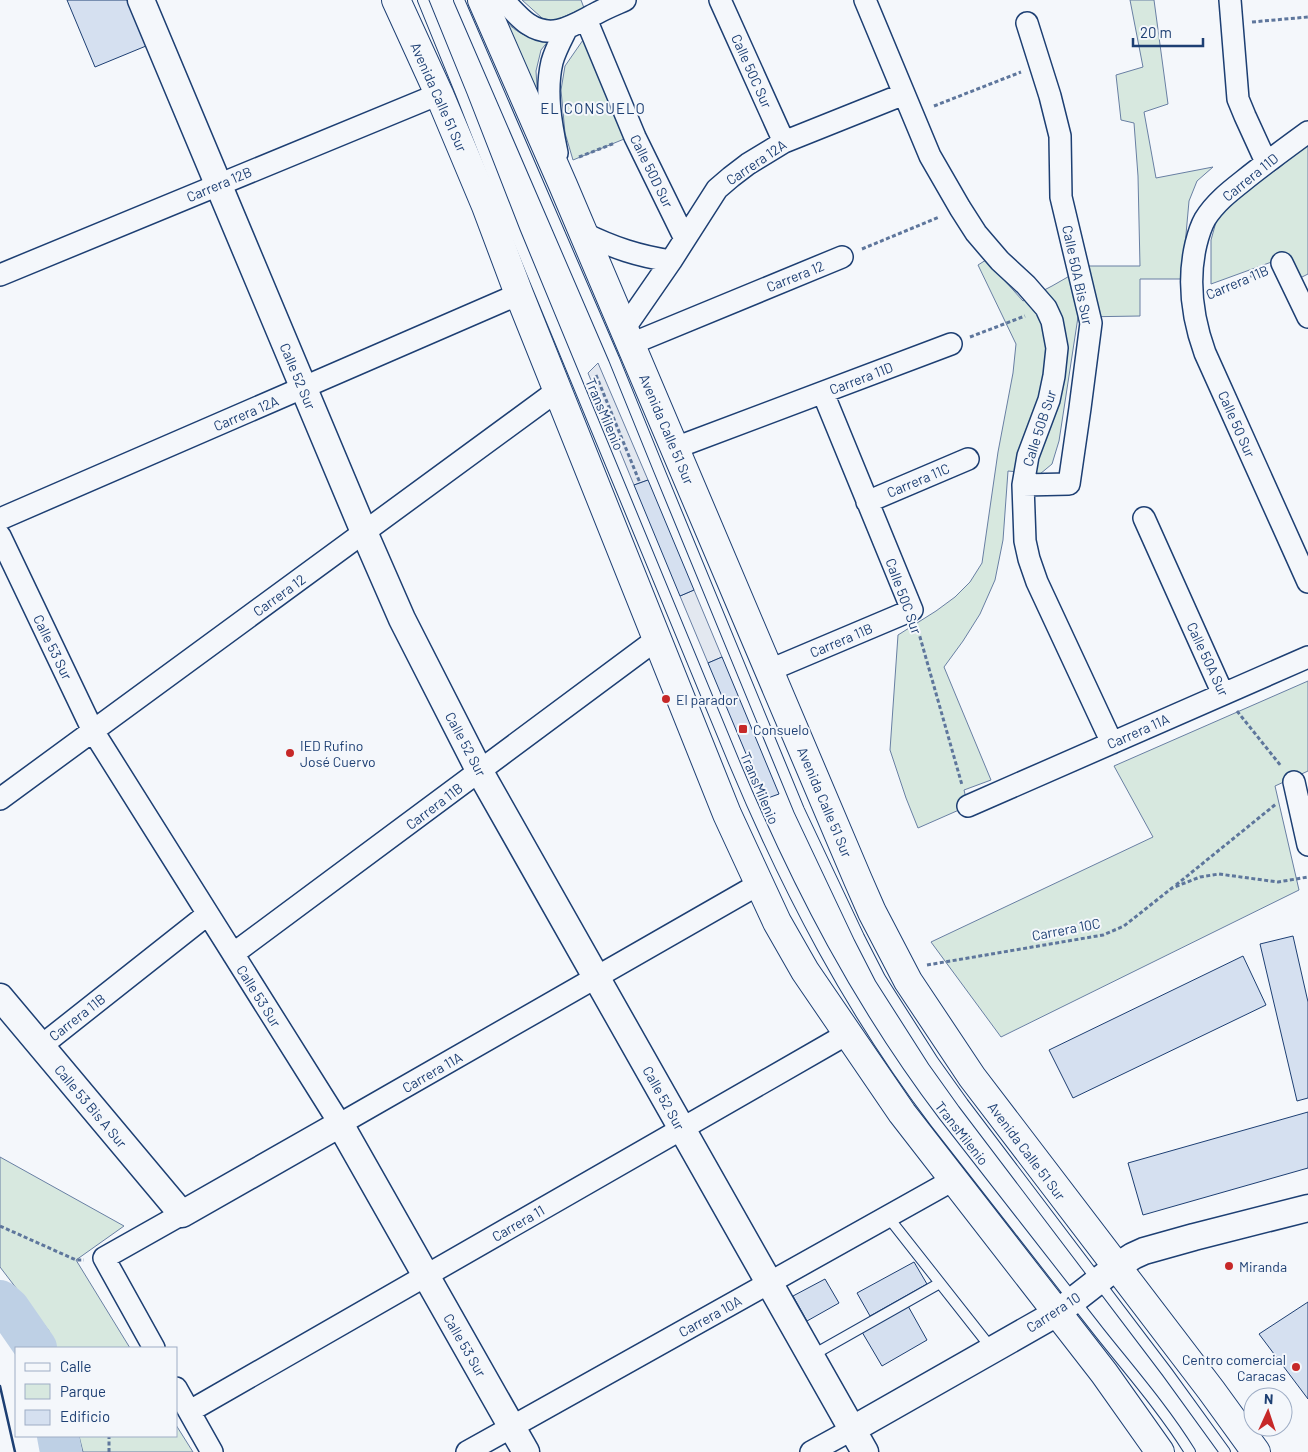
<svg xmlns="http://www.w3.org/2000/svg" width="1308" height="1452" viewBox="0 0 1308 1452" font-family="Barlow,sans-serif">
<rect width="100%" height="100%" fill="#f4f7fb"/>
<!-- green -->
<path fill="#d7e8df" stroke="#687fa3" d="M522,0H581L584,8L554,21L542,18Z
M1130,0H1154L1168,104L1144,112L1156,178L1213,167L1197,181L1189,201L1182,279H1140V316L1078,317L1059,441L1052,464L1040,474L1008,471L1003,540L995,580L980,614L963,641L944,667L991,780L964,790L968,806L918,828L906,798L890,750L898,635L936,611L955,597L970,582L982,563L998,452L1013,373L1016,344L978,265L986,260L1023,301L1052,286L1087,266H1140L1138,176L1134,123L1121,120L1116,75L1143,67Z
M497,11C512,30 524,39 549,40L541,50L536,71L538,102Z
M583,40L629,137L573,160L565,133L561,90L565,66Z
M1308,143V274L1300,278L1288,256L1211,284V240L1216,222L1222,210L1260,180L1279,168Z
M1308,681V771L1275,786L1299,890L1001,1037L931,942L1153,837L1114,766Z
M0,1157L124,1226L76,1260L130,1348H54L49,1331L0,1267Z
M176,1425L193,1452H83L79,1436H176Z"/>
<!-- parking -->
<path fill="#e3e8f0" stroke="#687fa3" d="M598,363L648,480L634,485L588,373Z
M694,590L722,657L708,663L680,596Z"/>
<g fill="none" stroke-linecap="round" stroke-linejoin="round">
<!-- river -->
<path stroke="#bed0e5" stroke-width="42" d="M0,1301L9,1309L36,1348
M58,1436L61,1452"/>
</g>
<!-- building -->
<path fill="#d5e0f0" stroke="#1d3f73" d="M67,0H127L146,46L95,67Z
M648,480L694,590L680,596L634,485Z
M722,657L779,794L765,799L708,663Z
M1293,936L1308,1002V1098L1297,1101L1260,944Z
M1243,956L1266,1005L1073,1098L1049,1050Z
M1308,1112V1168L1143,1215L1128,1163Z
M914,1262L927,1284L870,1316L857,1293Z
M825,1279L839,1303L807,1321L793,1296Z
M1308,1302V1399L1259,1334Z
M908,1306L927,1340L882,1366L862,1332Z"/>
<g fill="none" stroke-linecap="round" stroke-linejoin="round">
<defs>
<path id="service" d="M423,0L462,96L515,232L734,762C788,891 850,1010 935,1122C989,1192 1045,1262 1099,1332C1130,1371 1164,1410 1190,1452
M459,0L614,359L659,470L799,810L859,937L880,978L933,1061L963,1103L1167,1372L1225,1452
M888,1217L992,1349
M811,1356L940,1283"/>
<path id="minor" d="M503,0C511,8 519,18 528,24C553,41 575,24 597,13C606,8 616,4 625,0
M720,0L784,142
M865,0L930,156L960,208L976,233L1000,261L1026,285L1046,308L1052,321L1057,348L1054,376L1049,400L1028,456L1023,485L1025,541L1029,559L1037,582L1112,743
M1230,0L1238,99L1245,116L1266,162
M586,19L635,137L685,239
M1308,132C1286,148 1264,164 1243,181C1229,192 1215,203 1205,219C1201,226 1198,236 1196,244C1187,282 1192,317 1205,353L1308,582
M557,153C551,124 545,92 552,62C555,51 561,40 566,30
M583,233C614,248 638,256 671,261
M1282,263L1308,317
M0,275L439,94
M624,329L671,261L717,189L731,177L748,164L784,142L904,94
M631,344L842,257
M675,448L951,344
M1023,485L1069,484L1080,408L1091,323L1061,197L1060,136L1050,96L1027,23
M867,502L968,459
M1144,518L1223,694
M0,519L519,294
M0,536L93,731L340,1124L759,884
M770,670L912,610L823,393
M1294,782L1308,845
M0,799L558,390
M968,806L1308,657
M233,954L657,639
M41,1046L208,914
M154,1348L104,1258L182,1214
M176,1388L212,1452
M190,1411L847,1034
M467,1452L953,1180
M811,1452L853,1429"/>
<path id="tertiary" d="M141,0L364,532L402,619L480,772L865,1452
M0,997L182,1214L340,1124L526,1452
M853,1429L1057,1313L1116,1267L1133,1256L1144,1251L1194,1237L1308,1208"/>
<path id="primary" d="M396,0L439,94L486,206L519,294L727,814L777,922L805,971L902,1113L1104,1373L1160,1452
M482,0L563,185L858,880L872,912L908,981L972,1077L1211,1390L1256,1452"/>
</defs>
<!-- service casing -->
<use href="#service" stroke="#1d3f73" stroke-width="12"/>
<!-- minor casing -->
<use href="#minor" stroke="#1d3f73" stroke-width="24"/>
<!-- tertiary casing -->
<use href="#tertiary" stroke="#1d3f73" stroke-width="29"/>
<!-- primary casing -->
<use href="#primary" stroke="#1d3f73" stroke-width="30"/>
<!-- path -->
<path stroke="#5e769c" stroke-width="3" stroke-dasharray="4 2.5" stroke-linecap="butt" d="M1252,22L1308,17
M934,106L1021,72
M579,157L615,143
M862,249L939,217
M1214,291L1263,271
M970,337L1025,316
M596,375L640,483
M918,630L962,785
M1237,711L1281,766
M1176,885L1276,804
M927,965L1103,935L1124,926L1172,888L1200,877L1219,874L1278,882L1308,877
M0,1226L76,1260H84
M109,1452V1436"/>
<!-- service -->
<use href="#service" stroke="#f4f7fb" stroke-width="10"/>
<!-- minor -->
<use href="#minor" stroke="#f4f7fb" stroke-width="21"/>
<!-- tertiary -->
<use href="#tertiary" stroke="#f4f7fb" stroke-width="26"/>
<!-- primary -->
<use href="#primary" stroke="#f4f7fb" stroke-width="28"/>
<!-- wall -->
<path stroke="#1d3f73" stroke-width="2.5" d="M0,1386L15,1452"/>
</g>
<!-- markers -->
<g fill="#c62828" stroke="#f4f7fb" stroke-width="2">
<circle cx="666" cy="699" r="5"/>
<rect x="738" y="724" width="10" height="10" rx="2.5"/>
<circle cx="290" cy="753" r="5"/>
<circle cx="1229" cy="1266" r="5"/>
<circle cx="1296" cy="1367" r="5"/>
</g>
<g text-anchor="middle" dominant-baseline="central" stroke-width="4" stroke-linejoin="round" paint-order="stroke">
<!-- street labels -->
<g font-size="14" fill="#1d3f73" stroke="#f4f7fb">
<text transform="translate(752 71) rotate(66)">Calle 50C Sur</text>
<text transform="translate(439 97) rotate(66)">Avenida Calle 51 Sur</text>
<text transform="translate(756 162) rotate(-34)">Carrera 12A</text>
<text transform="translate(652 171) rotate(64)">Calle 50D Sur</text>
<text transform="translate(1250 177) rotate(-39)">Carrera 11D</text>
<text transform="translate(219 184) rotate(-23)">Carrera 12B</text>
<text transform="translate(1078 275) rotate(78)">Calle 50A Bis Sur</text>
<text transform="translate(795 276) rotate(-22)">Carrera 12</text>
<text transform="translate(1237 282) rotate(-23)">Carrera 11B</text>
<text transform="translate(298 376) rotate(67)">Calle 52 Sur</text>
<text transform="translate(861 378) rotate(-21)">Carrera 11D</text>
<text transform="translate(246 413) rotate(-23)">Carrera 12A</text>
<text transform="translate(605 414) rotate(67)">TransMilenio</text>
<text transform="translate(1237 424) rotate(66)">Calle 50 Sur</text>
<text transform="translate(1039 428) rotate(-72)">Calle 50B Sur</text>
<text transform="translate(667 429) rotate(67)">Avenida Calle 51 Sur</text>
<text transform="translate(918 480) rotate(-23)">Carrera 11C</text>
<text transform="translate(279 595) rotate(-36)">Carrera 12</text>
<text transform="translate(904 596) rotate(70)">Calle 50C Sur</text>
<text transform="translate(841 640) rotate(-23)">Carrera 11B</text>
<text transform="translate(53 647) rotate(64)">Calle 53 Sur</text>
<text transform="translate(1208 659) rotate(65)">Calle 50A Sur</text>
<text transform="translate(1138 731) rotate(-24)">Carrera 11A</text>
<text transform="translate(466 744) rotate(62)">Calle 52 Sur</text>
<text transform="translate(760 788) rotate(67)">TransMilenio</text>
<text transform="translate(825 802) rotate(67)">Avenida Calle 51 Sur</text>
<text transform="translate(434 806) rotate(-37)">Carrera 11B</text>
<text transform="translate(1066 929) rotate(-11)">Carrera 10C</text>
<text transform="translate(259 996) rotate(58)">Calle 53 Sur</text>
<text transform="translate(77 1017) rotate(-38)">Carrera 11B</text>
<text transform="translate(432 1072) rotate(-30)">Carrera 11A</text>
<text transform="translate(664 1098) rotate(61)">Calle 52 Sur</text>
<text transform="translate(91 1106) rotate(50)">Calle 53 Bis A Sur</text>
<text transform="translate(962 1133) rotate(52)">TransMilenio</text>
<text transform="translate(1027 1151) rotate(53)">Avenida Calle 51 Sur</text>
<text transform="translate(518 1223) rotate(-30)">Carrera 11</text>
<text transform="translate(1053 1312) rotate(-33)">Carrera 10</text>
<text transform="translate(710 1316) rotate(-29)">Carrera 10A</text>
<text transform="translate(465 1345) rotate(60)">Calle 53 Sur</text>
</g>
<!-- poi labels -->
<g font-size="14" fill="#1d3f73" stroke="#f4f7fb" text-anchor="start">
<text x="676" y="699">El parador</text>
<text x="753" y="729">Consuelo</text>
<text x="300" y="745">IED Rufino<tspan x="300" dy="16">José Cuervo</tspan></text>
<text x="1239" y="1266">Miranda</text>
<text x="1286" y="1359" text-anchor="end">Centro comercial<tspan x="1286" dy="16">Caracas</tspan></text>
</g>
<!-- neighbourhood labels -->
<g font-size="15" letter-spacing="1" fill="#1d3f73" stroke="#f4f7fb">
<text x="593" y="108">EL CONSUELO</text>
</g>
</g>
<!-- legend -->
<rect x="15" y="1347" width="162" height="90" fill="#f4f7fb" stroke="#9eadc5"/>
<rect x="25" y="1363" width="25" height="8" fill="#f4f7fb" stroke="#9eadc5"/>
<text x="60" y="1372" font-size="15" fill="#1d3f73">Calle</text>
<rect x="25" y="1384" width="25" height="15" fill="#d7e8df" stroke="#9eadc5"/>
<text x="60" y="1397" font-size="15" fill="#1d3f73">Parque</text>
<rect x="25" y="1410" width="25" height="15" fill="#d5e0f0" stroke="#9eadc5"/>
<text x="60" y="1422" font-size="15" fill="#1d3f73">Edificio</text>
<!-- north arrow -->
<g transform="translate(1268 1412) rotate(3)"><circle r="24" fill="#f4f7fb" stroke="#9eadc5"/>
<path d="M0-4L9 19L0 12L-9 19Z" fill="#c62828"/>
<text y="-8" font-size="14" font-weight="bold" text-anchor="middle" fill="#1d3f73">N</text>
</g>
<!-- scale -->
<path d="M1133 38v8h70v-8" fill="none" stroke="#1d3f73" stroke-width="2.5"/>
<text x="1140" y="38" font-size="15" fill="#1d3f73" stroke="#f4f7fb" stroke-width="4" paint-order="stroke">20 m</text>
</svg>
